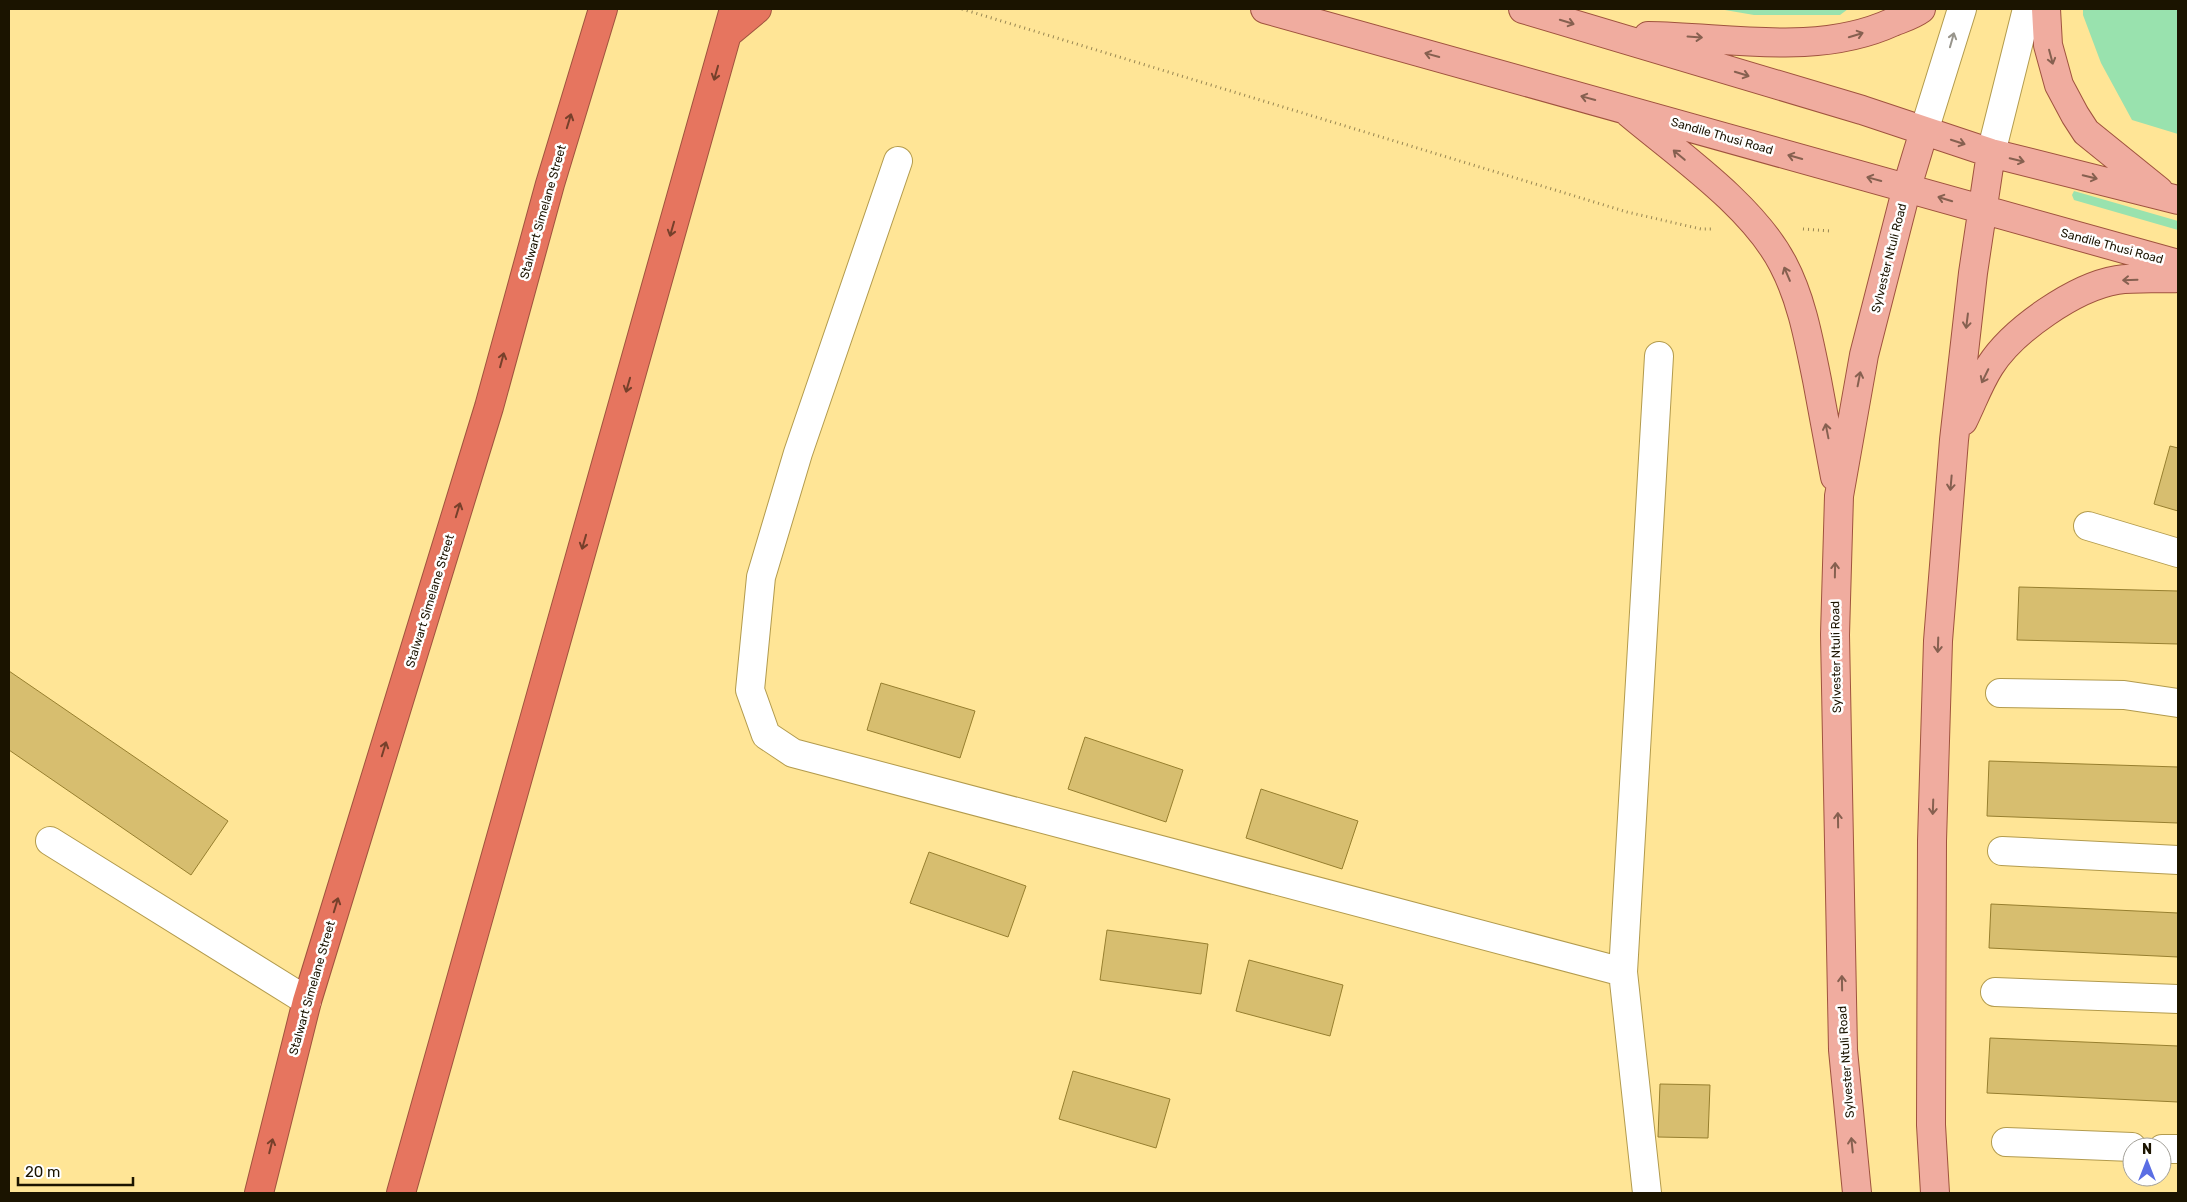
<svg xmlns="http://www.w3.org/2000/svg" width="2187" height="1202" viewBox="0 0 2187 1202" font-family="Rubik,sans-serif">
<rect width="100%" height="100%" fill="#ffe596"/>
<!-- green -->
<path fill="#99e2ae" d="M1719,9H1848L1840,15H1754Z
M2083,9H2178V134L2132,120L2101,63L2083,15Z
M2074,191L2178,221V230L2074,200L2072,195Z"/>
<!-- building -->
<path fill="#d7be6f" stroke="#977f2f" d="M2170,446L2178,448V511L2154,504Z
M2019,587L2178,591V644L2017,640Z
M9,671L228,821L191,875L9,750Z
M881,683L975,711L960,758L867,730Z
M1085,737L1183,770L1166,822L1068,789Z
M1989,761L2178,767V823L1987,816Z
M1261,789L1358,821L1342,869L1246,838Z
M929,852L1026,886L1008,937L910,903Z
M1991,904L2178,913V957L1989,948Z
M1107,930L1208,944L1201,994L1100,980Z
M1249,960L1343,985L1330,1036L1236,1011Z
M1990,1038L2178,1046V1102L1987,1093Z
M1073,1071L1170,1099L1156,1148L1059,1119Z
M1660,1084L1710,1085L1708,1138L1658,1137Z"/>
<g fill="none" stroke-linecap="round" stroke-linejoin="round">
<defs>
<path id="minor" d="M1924,131L1962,9
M1991,153L2027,9
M898,161L798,453L761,577L750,690L766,735L793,753L1623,972
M2088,526L2178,553
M2000,693L2124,695L2178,703
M50,841L307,1001
M2002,851L2178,860
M1995,992L2178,999
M2006,1142L2132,1147
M2162,1149H2178
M1647,1193L1623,972L1659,356"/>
<path id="major" d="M1265,9C1570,93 1874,180 2178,264
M1523,9L1862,110L1991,153L2178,200
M2046,9L2048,45L2059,85L2075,115L2086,132L2159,191
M1648,36C1729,37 1817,57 1893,22C1903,18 1913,15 1921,9
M1629,113C1679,155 1753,206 1783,264C1802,300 1809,341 1817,380C1823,413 1829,445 1835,477
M1963,421C1972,403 1979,383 1990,366C2013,330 2075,287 2117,280C2137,277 2158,279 2178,278
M1857,1193L1843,1050L1835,635L1839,496L1864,355L1907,187L1924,131
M1935,1193L1931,1125L1932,841L1938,641L1954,440L1973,273L1991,153"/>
<path id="highway" d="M727,34L757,9
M259,1193L307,1001L489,407L550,184L603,9
M401,1193L734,9"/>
</defs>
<!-- minor casing -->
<use href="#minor" stroke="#b39b4d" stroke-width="30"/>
<!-- major casing -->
<use href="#major" stroke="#9f533e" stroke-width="30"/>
<!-- highway casing -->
<use href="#highway" stroke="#9f533e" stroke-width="30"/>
<!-- path -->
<path stroke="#988652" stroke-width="3" stroke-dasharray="1 4" stroke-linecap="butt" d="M962,9L1627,212L1701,229H1712
M1803,229L1830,231"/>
<!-- minor -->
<use href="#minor" stroke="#fff" stroke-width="28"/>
<!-- major -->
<use href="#major" stroke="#f0ac9f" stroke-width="28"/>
<!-- highway -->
<use href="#highway" stroke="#e6755f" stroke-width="28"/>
</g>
<!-- one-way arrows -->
<defs><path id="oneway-shaft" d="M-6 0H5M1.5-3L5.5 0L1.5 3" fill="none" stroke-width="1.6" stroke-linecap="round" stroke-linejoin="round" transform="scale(1.25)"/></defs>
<g stroke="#866050">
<use href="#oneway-shaft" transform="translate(1567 22) rotate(17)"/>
<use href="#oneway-shaft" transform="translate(1856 35) rotate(-17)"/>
<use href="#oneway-shaft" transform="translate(1695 37) rotate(4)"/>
<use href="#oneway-shaft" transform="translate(1432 55) rotate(-165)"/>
<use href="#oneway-shaft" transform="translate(2051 57) rotate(75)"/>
<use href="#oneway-shaft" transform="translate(1742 74) rotate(17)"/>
<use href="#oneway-shaft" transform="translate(1588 98) rotate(-165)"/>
<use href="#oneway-shaft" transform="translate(1958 142) rotate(18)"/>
<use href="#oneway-shaft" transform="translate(1679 155) rotate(-140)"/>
<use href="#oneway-shaft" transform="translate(1795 157) rotate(-164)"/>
<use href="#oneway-shaft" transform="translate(2017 160) rotate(13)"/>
<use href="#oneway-shaft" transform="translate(2090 177) rotate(14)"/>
<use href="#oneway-shaft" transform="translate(1874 179) rotate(-165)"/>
<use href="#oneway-shaft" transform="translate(1945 199) rotate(-163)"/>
<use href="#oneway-shaft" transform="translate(1787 274) rotate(-113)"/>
<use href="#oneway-shaft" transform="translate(2130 280) rotate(178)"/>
<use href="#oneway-shaft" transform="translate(1967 321) rotate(97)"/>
<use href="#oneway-shaft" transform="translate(1985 376) rotate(116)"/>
<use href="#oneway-shaft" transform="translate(1859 379) rotate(-79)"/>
<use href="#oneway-shaft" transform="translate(1827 431) rotate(-101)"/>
<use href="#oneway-shaft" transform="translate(1951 483) rotate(95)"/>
<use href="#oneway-shaft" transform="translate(1835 570) rotate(-89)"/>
<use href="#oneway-shaft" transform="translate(1938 645) rotate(92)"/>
<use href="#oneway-shaft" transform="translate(1933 807) rotate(92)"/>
<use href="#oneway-shaft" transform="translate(1838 820) rotate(-91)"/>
<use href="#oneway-shaft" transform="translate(1842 983) rotate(-91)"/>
<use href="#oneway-shaft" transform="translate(1852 1145) rotate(-96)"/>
</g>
<use stroke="#98958c" href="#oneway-shaft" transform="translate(1952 40) rotate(-74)"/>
<g stroke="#76402b">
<use href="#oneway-shaft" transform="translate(716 73) rotate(106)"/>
<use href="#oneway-shaft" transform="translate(569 121) rotate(-73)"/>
<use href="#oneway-shaft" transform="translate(672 229) rotate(106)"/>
<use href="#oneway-shaft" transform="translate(502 360) rotate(-75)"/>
<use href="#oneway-shaft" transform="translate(628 385) rotate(106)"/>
<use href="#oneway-shaft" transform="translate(458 510) rotate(-73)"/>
<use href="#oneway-shaft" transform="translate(584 542) rotate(106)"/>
<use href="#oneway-shaft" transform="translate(384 749) rotate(-73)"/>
<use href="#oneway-shaft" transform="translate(336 905) rotate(-73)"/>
<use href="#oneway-shaft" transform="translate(271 1146) rotate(-76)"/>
</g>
<g text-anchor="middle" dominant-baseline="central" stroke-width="5" stroke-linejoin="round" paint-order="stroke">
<!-- street labels -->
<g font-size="12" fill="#1b1400" stroke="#fff">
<text transform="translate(1722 136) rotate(16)">Sandile Thusi Road</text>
<text transform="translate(543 212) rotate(-74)">Stalwart Simelane Street</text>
<text transform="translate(2112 246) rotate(15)">Sandile Thusi Road</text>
<text transform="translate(1889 258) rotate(-76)">Sylvester Ntuli Road</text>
<text transform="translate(430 601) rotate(-73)">Stalwart Simelane Street</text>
<text transform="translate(1836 657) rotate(-91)">Sylvester Ntuli Road</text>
<text transform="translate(312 988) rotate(-74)">Stalwart Simelane Street</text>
<text transform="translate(1846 1062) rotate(-94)">Sylvester Ntuli Road</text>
</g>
</g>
<!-- border -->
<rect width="2187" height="1202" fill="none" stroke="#1b1400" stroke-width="20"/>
<!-- north arrow -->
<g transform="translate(2147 1162)"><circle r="24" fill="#ffffff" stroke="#a4a199"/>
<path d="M0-4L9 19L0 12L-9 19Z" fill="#5a6ee4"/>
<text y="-8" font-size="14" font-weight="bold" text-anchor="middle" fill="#1b1400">N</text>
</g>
<!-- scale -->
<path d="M18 1177v8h115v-8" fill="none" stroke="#1b1400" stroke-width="2.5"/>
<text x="25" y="1177" font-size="15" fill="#1b1400" stroke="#ffffff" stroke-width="4" paint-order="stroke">20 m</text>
</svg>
